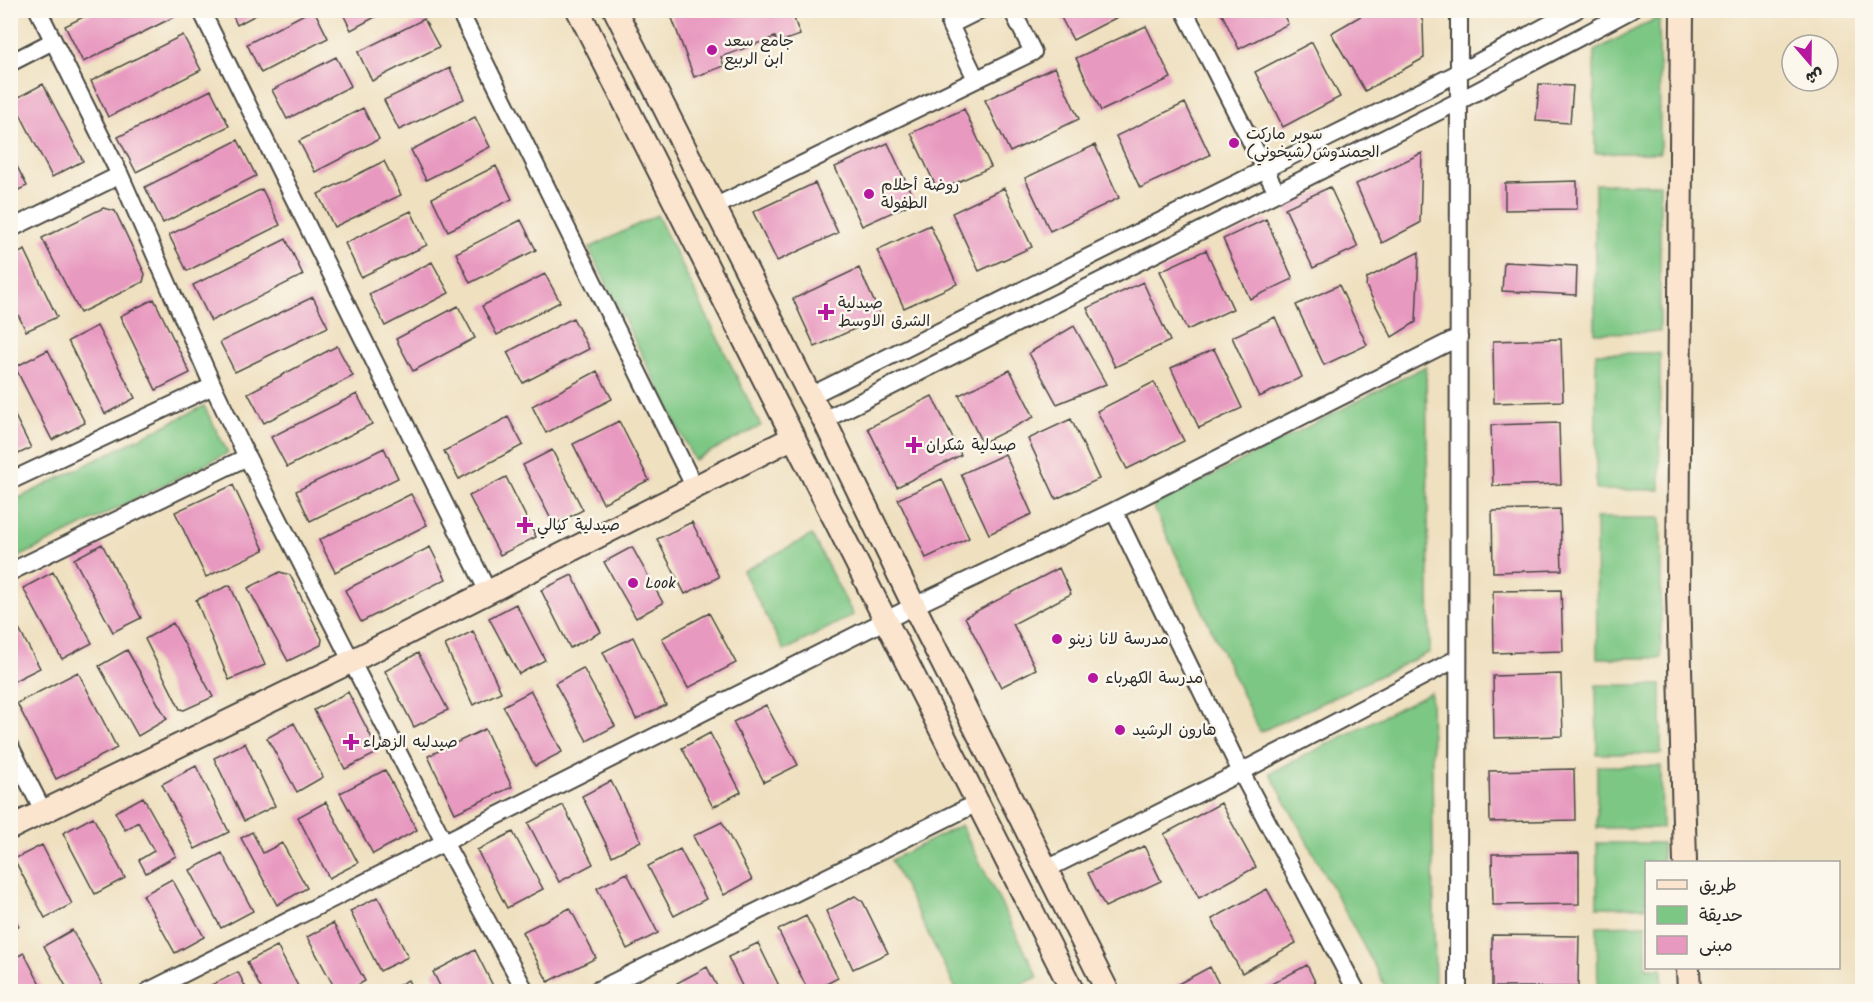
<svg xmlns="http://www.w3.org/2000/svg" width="1873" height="1002" viewBox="0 0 1873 1002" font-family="Kalam,'Playpen Sans Arabic',sans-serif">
<rect width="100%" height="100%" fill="#fbf7ec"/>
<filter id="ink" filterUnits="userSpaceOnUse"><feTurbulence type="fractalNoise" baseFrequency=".0167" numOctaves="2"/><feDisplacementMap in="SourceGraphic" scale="12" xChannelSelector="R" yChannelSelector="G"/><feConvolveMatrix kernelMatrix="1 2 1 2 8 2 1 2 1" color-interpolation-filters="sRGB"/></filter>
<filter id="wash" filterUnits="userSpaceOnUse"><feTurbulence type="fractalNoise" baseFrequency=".008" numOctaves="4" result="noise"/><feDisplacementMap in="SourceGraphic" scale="24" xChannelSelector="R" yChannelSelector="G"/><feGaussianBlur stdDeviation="1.35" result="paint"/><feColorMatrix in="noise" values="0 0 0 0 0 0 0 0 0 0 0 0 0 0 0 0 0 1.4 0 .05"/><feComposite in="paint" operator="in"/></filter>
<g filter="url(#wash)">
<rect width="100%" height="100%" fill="#efe0c0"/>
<!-- green -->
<path fill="#7dc784" stroke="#547958" stroke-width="1.5" d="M1659,17L1660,153H1595L1594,51Z
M1595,184H1660V332L1595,333Z
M657,215L761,426L694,460L589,248Z
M1596,353H1660V490H1596Z
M1426,366L1430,652L1260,732L1153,506Z
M204,406L228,453L11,561V502Z
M1596,518H1661V658H1597Z
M812,535L853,615L784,651L743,571Z
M1596,685H1661V754H1597Z
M1431,692L1435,991H1388L1270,773Z
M1597,766H1661L1662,828H1597Z
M961,825L1038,977L1008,991H957L891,860Z
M1597,843H1662V862H1646V907H1597Z
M1646,925V968H1662V990H1598L1597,926Z"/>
<g id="blocks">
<!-- building -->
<path fill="#e899c0" d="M97,10H174L176,16L83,62L65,26Z
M230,10H265L237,25Z
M312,10H314L328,38L261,73L247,44Z
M341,10H388L351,30Z
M669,10H791L800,35L777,43L775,37L721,57L724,66L694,77Z
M1057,10H1131L1073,40Z
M1220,10H1281L1288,24L1239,49Z
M1371,10H1417L1423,22L1424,58L1365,91L1331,33Z
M424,19L439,47L372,81L358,52Z
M1146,26L1171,78L1101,111L1076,58Z
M183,35L201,70L108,117L91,81Z
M1312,42L1340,97L1283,127L1255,72Z
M336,57L351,86L287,119L272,90Z
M1055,67L1079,119L1010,152L985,100Z
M450,68L464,99L399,130L384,100Z
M43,84L83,161L52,177L13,100Z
M1539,84L1573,86L1570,123L1536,121Z
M211,90L229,126L136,172L118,137Z
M1185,103L1210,155L1140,188L1116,136Z
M363,108L379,139L315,172L299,141Z
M964,109L991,167L938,191L911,133Z
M475,117L490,147L426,180L411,150Z
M238,140L256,176L163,223L145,187Z
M888,143L915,202L862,226L835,167Z
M1095,145L1119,198L1050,231L1025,178Z
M10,153L27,186L10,194Z
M1422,153L1420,223L1382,243L1356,184Z
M384,161L401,195L334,227L318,194Z
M496,166L512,199L448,231L432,198Z
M1577,181V209L1505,210V183Z
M815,183L838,233L777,261L753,212Z
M1330,187L1358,247L1313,268L1285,208Z
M1004,188L1032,247L979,271L952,213Z
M262,189L280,225L187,271L169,235Z
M103,208L115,211L145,274L143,282L80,313L42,238Z
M411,211L427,245L361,277L345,243Z
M1266,219L1293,279L1250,299L1223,239Z
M521,220L536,250L470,283L456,253Z
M930,225L957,284L904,308L877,250Z
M286,239L303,275L211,321L193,285Z
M25,250L57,317L26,331L10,298V257Z
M1206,250L1233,309L1187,330L1160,271Z
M1419,252L1416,322L1392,337L1366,286L1367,278Z
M432,262L449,293L385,326L369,294Z
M1504,262L1577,266L1576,295L1502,291Z
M859,268L881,317L815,347L793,299Z
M545,274L560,302L497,335L482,306Z
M1143,282L1170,341L1115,367L1087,308Z
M1339,285L1367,345L1324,365L1296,305Z
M313,297L328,327L235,372L220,342Z
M154,299L190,373L156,390L120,316Z
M458,306L475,338L413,371L396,339Z
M1275,317L1302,377L1259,397L1232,337Z
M573,318L589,349L523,383L507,352Z
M97,326L135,398L105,414L68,341Z
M1074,326L1106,384L1057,404L1029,353Z
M1561,339L1563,401L1494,403L1493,341Z
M337,346L353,376L264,423L248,393Z
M1214,349L1242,408L1199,428L1171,368Z
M48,350L85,423L52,440L15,367Z
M1010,370L1034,417L982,443L959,395Z
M597,371L612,399L546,433L532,406Z
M1154,382L1184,441L1127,469L1097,411Z
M357,394L372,424L287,467L271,437Z
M932,396L961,455L897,487L868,428Z
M10,406L31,448L10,458Z
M508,417L523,445L459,479L444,451Z
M1071,419L1099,479L1056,499L1028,439Z
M619,421L649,480L603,503L573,444Z
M1559,423L1561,484L1493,486L1491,425Z
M384,448L398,478L310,521L296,491Z
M552,450L583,510L554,525L523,465Z
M1005,454L1032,514L989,534L961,474Z
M506,477L536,537L500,555L469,496Z
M942,479L969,538L926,558L898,499Z
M233,485L264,550L206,577L175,512Z
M411,494L427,525L335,572L319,540Z
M1560,509L1562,570L1493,572L1492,511Z
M692,522L719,577L685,594L657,539Z
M102,544L141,618L113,632L74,559Z
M430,547L446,579L361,622L345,590Z
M632,547L663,603L636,618L604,562Z
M1059,568L1071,594L1013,624L1036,669L1001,687L965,617Z
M53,572L92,643L62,659L23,588Z
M280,572L290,575L322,639L321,645L288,661L248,588Z
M572,575L601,632L570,648L541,590Z
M230,585L265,665L229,680L196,600Z
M1561,590L1563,651L1494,653L1493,591Z
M516,604L545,660L519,674L489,618Z
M10,613L40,668L10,683Z
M709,613L736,663L688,688L662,638Z
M173,623L213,697L184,710L180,709L145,639Z
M473,631L501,692L473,705L445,645Z
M633,637L666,705L636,719L603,652Z
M127,650L167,719L138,736L99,666Z
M418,653L448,710L414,727L385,671Z
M583,668L615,726L587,741L555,683Z
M78,672L117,748L56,779L17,703Z
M1561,674L1563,736L1494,738L1493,676Z
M531,691L562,752L535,766L503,706Z
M348,692L379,752L345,769L314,710Z
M766,705L798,765L764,782L733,722Z
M294,723L323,777L297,792L267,738Z
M485,729L512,787L455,813L428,756Z
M710,733L741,792L713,807L682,748Z
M245,743L275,806L244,821L214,758Z
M196,766L229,832L195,849L162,784Z
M1574,769L1575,820L1490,822L1489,771Z
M385,770L417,830L373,854L340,793Z
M611,781L641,841L612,856L582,796Z
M143,797L176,856L146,873L139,860L154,851L138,822L125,830L115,812Z
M326,802L358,863L329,878L298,817Z
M1221,803L1256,867L1199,898L1164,834Z
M563,805L593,864L559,882L528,823Z
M93,817L125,878L95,894L63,833Z
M722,822L752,880L724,895L693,836Z
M252,832L263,853L282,843L307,888L277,905L241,838Z
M513,832L543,889L507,908L477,850Z
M42,845L72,904L45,918L14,859Z
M1144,846L1161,881L1105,907L1088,873Z
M680,849L706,899L674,916L648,866Z
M222,853L253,911L221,928L190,870Z
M1579,853V904L1493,905L1492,854Z
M627,873L658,933L627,949L597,888Z
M172,879L204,937L175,953L143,895Z
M1267,889L1296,943L1242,973L1212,919Z
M855,896L863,902L888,953L853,969L826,911Z
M378,897L408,957L380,971L350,911Z
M570,908L596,958L548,982L522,932Z
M10,911L19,926L10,930Z
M806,916L838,978L811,992H809L778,930Z
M333,923L365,981L346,992H337L307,937Z
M72,930L104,988L98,992H69L44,946Z
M1492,935L1579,936L1578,987H1492Z
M758,943L782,992H745L728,957Z
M277,946L301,992H263L247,962Z
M475,950L496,992H443L433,972Z
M24,953L44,992H10V960Z
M1307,965L1320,992H1256Z
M707,967L720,992H682L677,983Z
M1210,967L1223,992H1163Z
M238,972L248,992H209L207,987Z
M408,980L414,992H386Z
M897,984L901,992H881Z"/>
</g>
</g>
<g filter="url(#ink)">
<use href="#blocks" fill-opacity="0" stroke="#484641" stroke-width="1.5"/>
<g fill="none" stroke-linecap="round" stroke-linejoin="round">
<defs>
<path id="street" d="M38,10L120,175L213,386L247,457L444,842L526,992
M201,10L488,592
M459,10L694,486
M1184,10L1277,193
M10,63L53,41
M976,79L950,25L980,10
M714,207L1033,52L1012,10
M10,229L120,175
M810,396L1458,73L1576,10
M824,420L1459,101L1631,10
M10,481L213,386
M1114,511L1241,772L1357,992
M10,572L247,457
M10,746L43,811
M1047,869L1241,772L1458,658
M147,992L914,606L1114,511L1459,337
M594,992L977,803
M1458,992L1459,10"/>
<path id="secondary" d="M578,10L1073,992
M615,10L810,396L824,420L914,606L1108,992
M1682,10L1678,590L1685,862
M10,828L352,661L794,437
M1688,968L1689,992"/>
</defs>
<!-- street casing -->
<use href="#street" stroke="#484641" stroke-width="20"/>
<!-- secondary casing -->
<use href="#secondary" stroke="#484641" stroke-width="26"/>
<!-- street -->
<use href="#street" stroke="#fff" stroke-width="16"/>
<!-- secondary -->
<use href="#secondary" stroke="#fbe5cf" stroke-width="22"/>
</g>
</g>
<!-- markers -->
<g fill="#b5179e" stroke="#fbf7ec" stroke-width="2">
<circle cx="712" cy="50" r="6"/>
<circle cx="1234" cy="143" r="6"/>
<circle cx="869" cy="194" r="6"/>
<path d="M823 303h6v6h6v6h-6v6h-6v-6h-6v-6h6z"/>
<path d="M911 436h6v6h6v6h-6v6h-6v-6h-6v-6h6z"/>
<path d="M522 516h6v6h6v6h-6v6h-6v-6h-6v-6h6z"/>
<circle cx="633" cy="583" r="6"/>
<circle cx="1057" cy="639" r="6"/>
<circle cx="1093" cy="678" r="6"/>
<circle cx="1120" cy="730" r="6"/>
<path d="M348 733h6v6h6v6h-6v6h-6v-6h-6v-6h6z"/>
</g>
<g text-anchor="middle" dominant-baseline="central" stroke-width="5" stroke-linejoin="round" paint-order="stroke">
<!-- poi labels -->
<g font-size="16" fill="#2b2b2b" stroke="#fbf7ec" text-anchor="start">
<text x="724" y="41">جامع سعد<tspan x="724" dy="18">ابن الربيع</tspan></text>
<text x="1246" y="134">سوبر ماركت<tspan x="1246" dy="18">الحمندوش(شيخوني)</tspan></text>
<text x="881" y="185">روضة أحلام<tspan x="881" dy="18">الطفولة</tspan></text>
<text x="838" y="303">صيدلية<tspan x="838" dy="18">الشرق الاوسط</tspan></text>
<text x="926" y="445">صيدلية شكران</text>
<text x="537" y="525">صيدلية كيالي</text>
<text x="645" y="583">Look</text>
<text x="1069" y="639">مدرسة لانا زينو</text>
<text x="1105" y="678">مدرسة الكهرباء</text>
<text x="1132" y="730">هارون الرشيد</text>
<text x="363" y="742">صيدليه الزهراء</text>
</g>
</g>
<!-- margin -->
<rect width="1873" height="1002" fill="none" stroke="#fbf7ec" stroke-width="36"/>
<!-- legend -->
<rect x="1645" y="861" width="195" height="108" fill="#fbf7ec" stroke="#a8a59f" stroke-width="1.5"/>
<rect x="1657" y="880" width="30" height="9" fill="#fbe5cf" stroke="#a8a59f" stroke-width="1.5"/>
<text x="1699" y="891" font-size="18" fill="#2b2b2b">طريق</text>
<rect x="1657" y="906" width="30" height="18" fill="#7dc784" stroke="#a8a59f" stroke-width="1.5"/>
<text x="1699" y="921" font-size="18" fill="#2b2b2b">حديقة</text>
<rect x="1657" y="936" width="30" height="18" fill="#e899c0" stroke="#a8a59f" stroke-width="1.5"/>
<text x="1699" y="951" font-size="18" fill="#2b2b2b">مبنى</text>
<!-- north arrow -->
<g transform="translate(1810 63) rotate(160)"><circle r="28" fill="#fbf7ec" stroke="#a8a59f" stroke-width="1.5"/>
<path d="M0-4.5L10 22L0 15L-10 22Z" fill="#b5179e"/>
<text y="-9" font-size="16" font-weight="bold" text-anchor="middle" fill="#2b2b2b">ش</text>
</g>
</svg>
